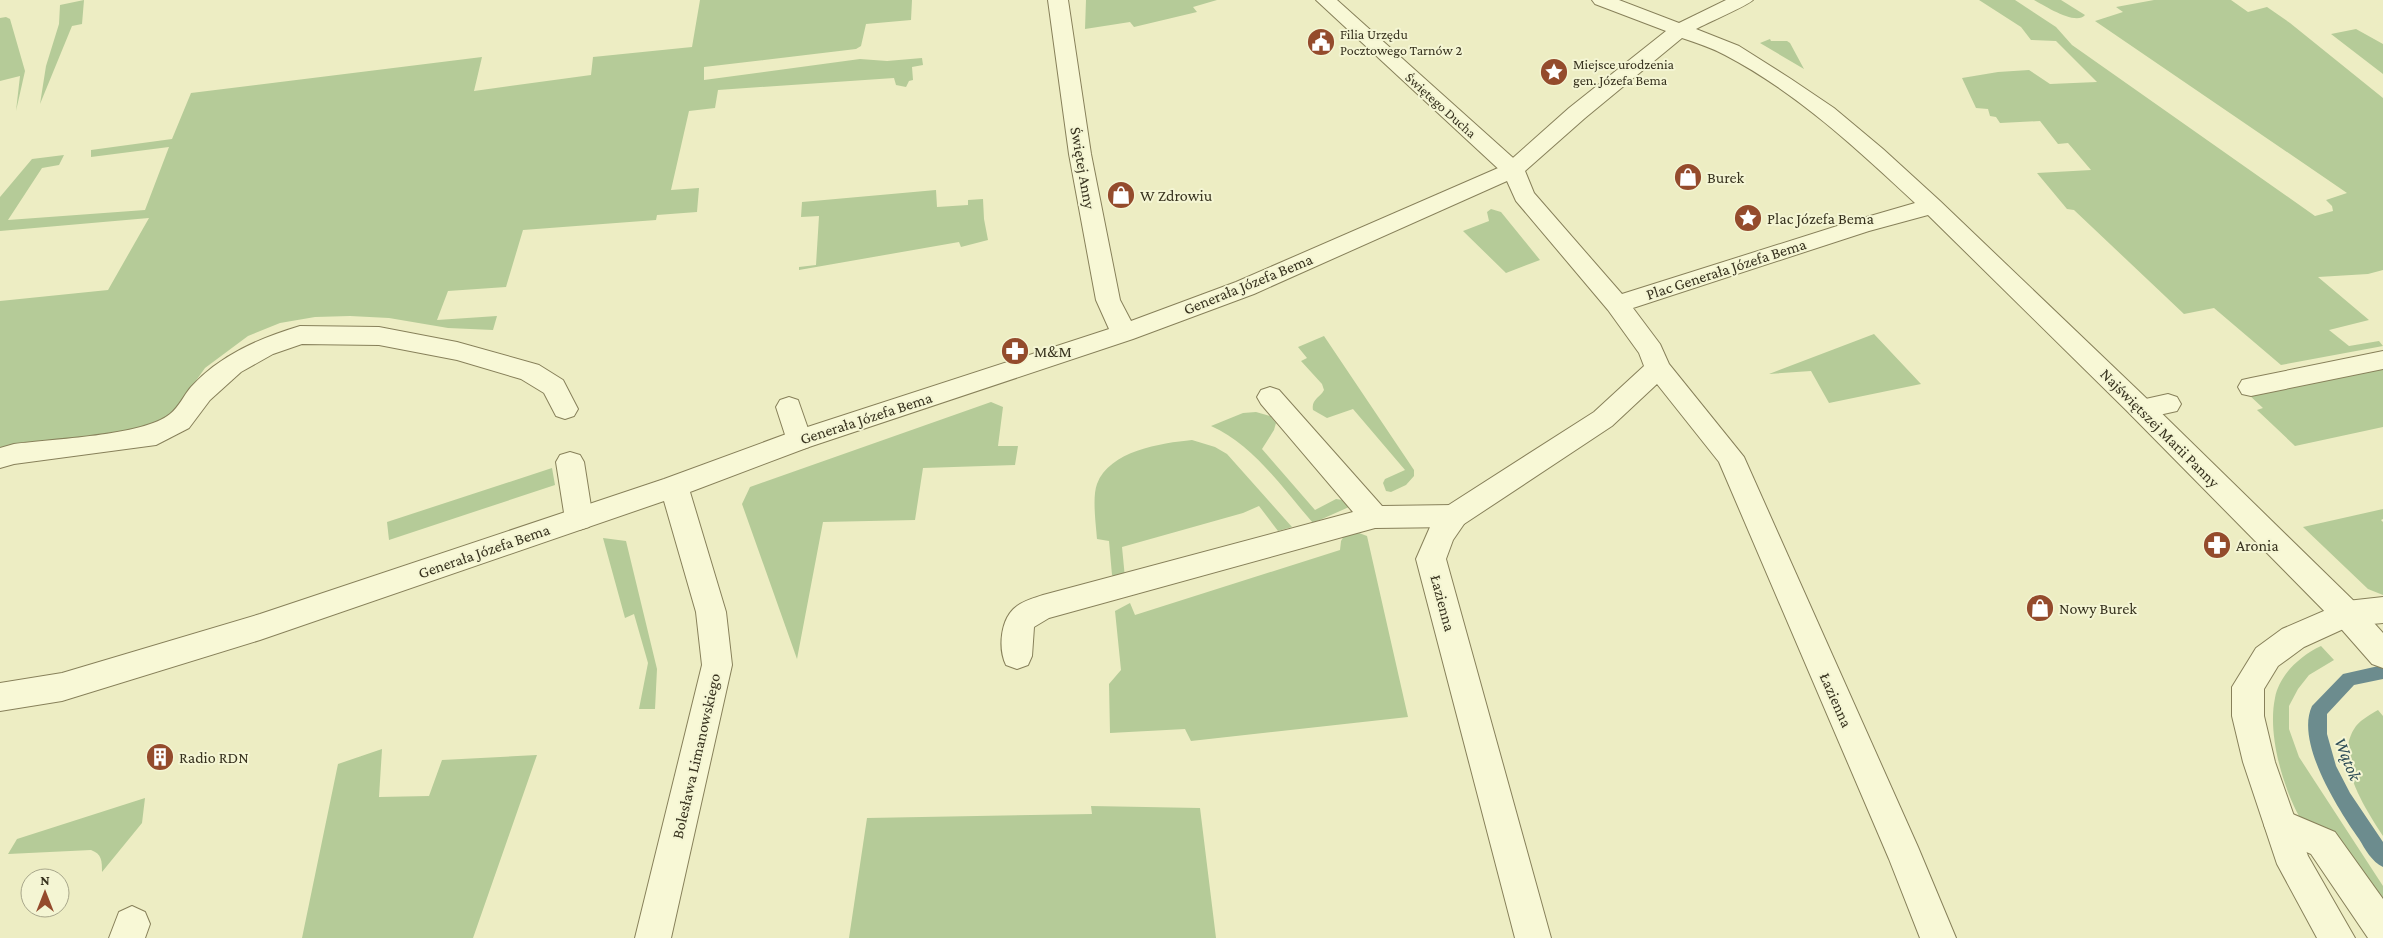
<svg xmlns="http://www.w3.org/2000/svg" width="2383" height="938" viewBox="0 0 2383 938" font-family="'Crimson Pro',serif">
<rect width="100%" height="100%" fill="#ededc3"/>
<!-- green -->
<path fill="#b5cb98" d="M84,0L82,24L72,26L40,104L46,66L59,24L60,5Z
M700,0H912L911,20L866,24L861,46L856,49L704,67V80L860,59L887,61L922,58L923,65L912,67L913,80L909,81L906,87L896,85L894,78L718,90L715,108L689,111L671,190L699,188L697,212L657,215L656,220L523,230L506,287L448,291L437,320L497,316L493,330L448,328L389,318L350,316L315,317L280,323L248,336L205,368L175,410L154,426L0,451V301L108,290L149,218L0,231V197L32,159L64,155L59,165L42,168L8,220L145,210L169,147L91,157V150L172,139L191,93L482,57L474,91L591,75L593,57L692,47Z
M1086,0H1217L1193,7L1197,12L1134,27L1130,22L1085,29Z
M1979,0H2015L2056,27L2072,45L2315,216L2333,211L2332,206L2326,200L2347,193L2095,21L2123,12L2116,7L2154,0H2231L2248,12L2267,7L2290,23L2383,98V270L2368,274L2318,277L2369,320L2329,330L2349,346L2379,341L2383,346L2281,365L2214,308L2184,314L2074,210L2067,209L2037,173L2091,170L2068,143L2058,144L2040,121L2000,123L1996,117L1990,116L1988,109L1976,108L1962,78L1998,72L2029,70L2050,84L2097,82L2056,41L2031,40L2021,27Z
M2034,0H2061L2085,15C2076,26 2045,6 2034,0Z
M6,17L10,19L25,71L16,111L20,76L0,81V18Z
M2356,29L2383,44V74L2331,34Z
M1770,39L1771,41H1787L1790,43L1804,69L1760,43Z
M936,190L937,207L968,205V200L983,199L984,219L988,240L961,247L959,242L799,270V267L816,265L819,216L801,217L802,202Z
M1491,209L1501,212L1540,260L1506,273L1463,231L1489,221L1487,212Z
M1874,334L1921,384L1829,403L1811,371L1769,374Z
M1324,336L1414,470V476L1406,485L1391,492L1386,491L1383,483L1385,479L1405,470L1353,409L1327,418L1313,410C1311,399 1320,398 1324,390L1322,384L1301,361L1307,358L1298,347Z
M2383,366V427L2295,446L2257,410L2263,408L2248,394Z
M991,402L1003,407L998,446H1018L1015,465L923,468L915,520L823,522L797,659L742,504L750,487Z
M1256,412L1270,416L1276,423L1274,430L1262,449L1315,510L1336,499L1349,501V507L1313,523C1283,489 1254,445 1211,426L1243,413Z
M1192,440L1215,447L1227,454L1292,527L1278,531L1259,506L1243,513L1122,547L1125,578L1120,580L1112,575L1109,541L1097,539C1096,525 1092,497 1097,484C1109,451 1161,443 1192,440Z
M552,468L555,485L389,540L387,522Z
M2383,509V519L2381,520L2383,522V595L2368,589L2303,527Z
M1359,533L1367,536L1408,717L1191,741L1185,729L1110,733L1109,684L1121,670L1115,611L1130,603L1135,615L1340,550L1341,541L1344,536Z
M603,538L626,541L657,669L655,709H639L648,663L634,614L625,618Z
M2321,646L2334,660L2309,675L2298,689L2289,706V729L2299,757L2383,886V915C2365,894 2346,873 2328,852C2319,843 2309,834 2303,823C2284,792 2267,735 2275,698C2279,675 2301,655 2321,646Z
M2378,710L2383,716V836C2365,808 2332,759 2356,726C2362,719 2371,714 2378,710Z
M382,749L379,797L429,796L442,760L537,755L473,938H302L338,764Z
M145,798L142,823L102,872C102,861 102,854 91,850L8,854L17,839Z
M1091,806L1200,808L1216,938H849L867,818L1092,814Z"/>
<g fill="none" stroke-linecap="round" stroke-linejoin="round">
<!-- stream -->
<path fill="#6c8c8e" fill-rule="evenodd" d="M2383,665V679L2354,685L2327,714V734L2336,766L2350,793L2383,842V867C2372,862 2365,849 2359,839C2338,809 2295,742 2312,706L2343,674Z"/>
<defs>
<path id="service" d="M300,326L379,327L457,342L539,365L563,380L578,409L574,416L565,419L556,416L544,393L521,379L457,360L379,345L302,344L273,354L241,372L210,400L189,428L156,445L14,464L0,468V448L14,444C51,439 143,436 170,414C179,407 184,395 191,387C220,355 260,338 300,326Z
M2383,351V369L2251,396L2242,394L2238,387L2242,380L2251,378Z
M1270,387L1279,390L1382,506L1454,505L1464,508L1468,516L1464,524L1454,527L1375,528L1049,618L1034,627L1032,656L1028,665L1017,669L1006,665C998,649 1000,618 1017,606C1025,600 1034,598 1043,595L1353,512L1261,404L1257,397L1261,390Z
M2168,394L2177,397L2181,404L2177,411L2141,419L2132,416L2128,409L2132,402Z
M789,397L798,400L812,440L809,447L799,450L789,447L776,407L780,400Z
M570,452L580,455L584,462L593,519L589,527L579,530L569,527L565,519L556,462L560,455Z
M2383,597V623L2350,626L2304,647L2278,666L2264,689V716L2275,762L2308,856L2355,938H2317L2277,864L2243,762L2232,716V687L2256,648L2282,629L2347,601Z
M132,906L145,912L150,924L145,938H109L119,912Z"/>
<path id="pedestrian" d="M1316,0H1337L1521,165L1524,170L1521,175L1513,177L1505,175Z
M2281,809L2335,832L2383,899V938H2368L2311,854L2269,836L2264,825L2269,814Z"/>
<path id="minor" d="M1048,0H1068L1091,154L1120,300L1131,321L1236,282L1505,165L1569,108L1666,31L1595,4L1592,0H1619L1679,23L1726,0H1753C1749,5 1705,24 1696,29L1739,46L1791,79L1834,108L1883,149L1940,201L2144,396L2358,605L2383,633V668L2372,664L2336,623L2126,410L1928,215L1869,231L1633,308L1660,344L1669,364L1744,457L1918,847L1956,938H1920L1889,859L1719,462L1657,384L1612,426L1464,524L1453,540L1446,559L1551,938H1515L1416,559L1430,527L1444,508L1594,412L1644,366L1639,353L1608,310L1516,201L1507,181L1254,294L1133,339L809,447L690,492L726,612L732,665L671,938H635L702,665L696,612L664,501L260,640L62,701L0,711V683L62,673L260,614L664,479L789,433L1109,329L1096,300L1069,154ZM1682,38C1697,43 1712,48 1725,55C1796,92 1857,149 1915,203L1853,221L1622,294L1534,193L1525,171L1585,118Z"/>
</defs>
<!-- service casing -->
<use href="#service" stroke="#87805a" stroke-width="2"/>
<!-- pedestrian casing -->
<use href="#pedestrian" stroke="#87805a" stroke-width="2"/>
<!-- minor casing -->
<use href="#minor" stroke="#87805a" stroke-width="2"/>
<!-- service -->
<use href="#service" fill="#f8f8d6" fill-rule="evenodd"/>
<!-- pedestrian -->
<use href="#pedestrian" fill="#f8f8d6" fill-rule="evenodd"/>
<!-- minor -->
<use href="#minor" fill="#f8f8d6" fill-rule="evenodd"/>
</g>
<!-- icons -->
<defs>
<symbol id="civic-disc" viewBox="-11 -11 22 22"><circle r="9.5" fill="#944b2c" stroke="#f4f5d3"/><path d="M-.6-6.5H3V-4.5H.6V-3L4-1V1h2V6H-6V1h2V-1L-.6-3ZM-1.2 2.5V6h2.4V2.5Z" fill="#fff"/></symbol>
<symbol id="sight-disc" viewBox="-11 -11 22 22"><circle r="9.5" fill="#944b2c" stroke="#f4f5d3"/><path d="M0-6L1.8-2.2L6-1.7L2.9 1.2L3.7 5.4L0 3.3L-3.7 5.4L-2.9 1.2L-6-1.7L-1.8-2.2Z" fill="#fff"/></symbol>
<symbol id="shop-disc" viewBox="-11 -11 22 22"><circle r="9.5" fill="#944b2c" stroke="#f4f5d3"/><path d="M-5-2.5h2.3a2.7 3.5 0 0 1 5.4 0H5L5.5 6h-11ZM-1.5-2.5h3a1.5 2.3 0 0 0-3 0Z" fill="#fff"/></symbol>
<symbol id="pharmacy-disc" viewBox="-11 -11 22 22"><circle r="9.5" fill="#944b2c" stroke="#f4f5d3"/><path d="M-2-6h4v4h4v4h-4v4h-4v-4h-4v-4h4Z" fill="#fff"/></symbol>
<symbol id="building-disc" viewBox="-11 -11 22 22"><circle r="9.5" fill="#944b2c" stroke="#f4f5d3"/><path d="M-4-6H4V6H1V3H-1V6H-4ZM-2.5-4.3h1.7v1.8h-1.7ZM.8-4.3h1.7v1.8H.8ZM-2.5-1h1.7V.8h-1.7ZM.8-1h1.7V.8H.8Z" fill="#fff"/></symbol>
</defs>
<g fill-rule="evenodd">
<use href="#civic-disc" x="1305" y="26" width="32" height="32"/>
<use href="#sight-disc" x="1538" y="56" width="32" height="32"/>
<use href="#shop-disc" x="1672" y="161" width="32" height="32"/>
<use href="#shop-disc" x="1105" y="179" width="32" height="32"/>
<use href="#sight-disc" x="1732" y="202" width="32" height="32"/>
<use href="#pharmacy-disc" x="999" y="335" width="32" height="32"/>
<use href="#pharmacy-disc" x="2201" y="529" width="32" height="32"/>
<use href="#shop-disc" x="2024" y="592" width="32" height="32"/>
<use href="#building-disc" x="144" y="741" width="32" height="32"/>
</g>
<g text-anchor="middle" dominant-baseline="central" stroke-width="4" stroke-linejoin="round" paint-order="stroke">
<!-- far-poi labels -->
<g font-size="14" fill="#37321e" stroke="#f4f5d3" text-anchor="start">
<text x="1340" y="34">Filia Urzędu<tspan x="1340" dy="16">Pocztowego Tarnów 2</tspan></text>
<text x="1573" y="64">Miejsce urodzenia<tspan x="1573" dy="16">gen. Józefa Bema</tspan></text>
</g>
<!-- far-street labels -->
<g font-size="14" fill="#37321e" stroke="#f4f5d3">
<text transform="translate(1441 105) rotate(42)">Świętego Ducha</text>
</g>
<!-- street labels -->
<g font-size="16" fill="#37321e" stroke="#f4f5d3">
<text transform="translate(1083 168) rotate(80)">Świętej Anny</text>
<text transform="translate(1726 269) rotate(-18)">Plac Generała Józefa Bema</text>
<text transform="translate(1248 284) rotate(-22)">Generała Józefa Bema</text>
<text transform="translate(866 418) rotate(-18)">Generała Józefa Bema</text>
<text transform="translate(2160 428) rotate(45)">Najświętszej Marii Panny</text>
<text transform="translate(484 551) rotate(-19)">Generała Józefa Bema</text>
<text transform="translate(1443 603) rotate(75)">Łazienna</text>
<text transform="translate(1836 700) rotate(66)">Łazienna</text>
<text transform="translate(696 756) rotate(-77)">Bolesława Limanowskiego</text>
</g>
<!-- poi labels -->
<g font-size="16" fill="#37321e" stroke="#f4f5d3" text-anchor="start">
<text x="1707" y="177">Burek</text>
<text x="1140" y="195">W Zdrowiu</text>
<text x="1767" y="218">Plac Józefa Bema</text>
<text x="1034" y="351">M&amp;M</text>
<text x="2236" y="545">Aronia</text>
<text x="2059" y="608">Nowy Burek</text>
<text x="179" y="757">Radio RDN</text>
</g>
<!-- water labels -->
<g font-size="18" font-style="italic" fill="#2e4d57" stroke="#f4f5d3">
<text transform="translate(2348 759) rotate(68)">Wątok</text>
</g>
</g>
<!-- north arrow -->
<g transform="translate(45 893)"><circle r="24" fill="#f4f5d3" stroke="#a8a78b"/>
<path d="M0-4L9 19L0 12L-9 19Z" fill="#944b2c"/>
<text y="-8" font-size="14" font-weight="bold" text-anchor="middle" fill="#37321e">N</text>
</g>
</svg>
